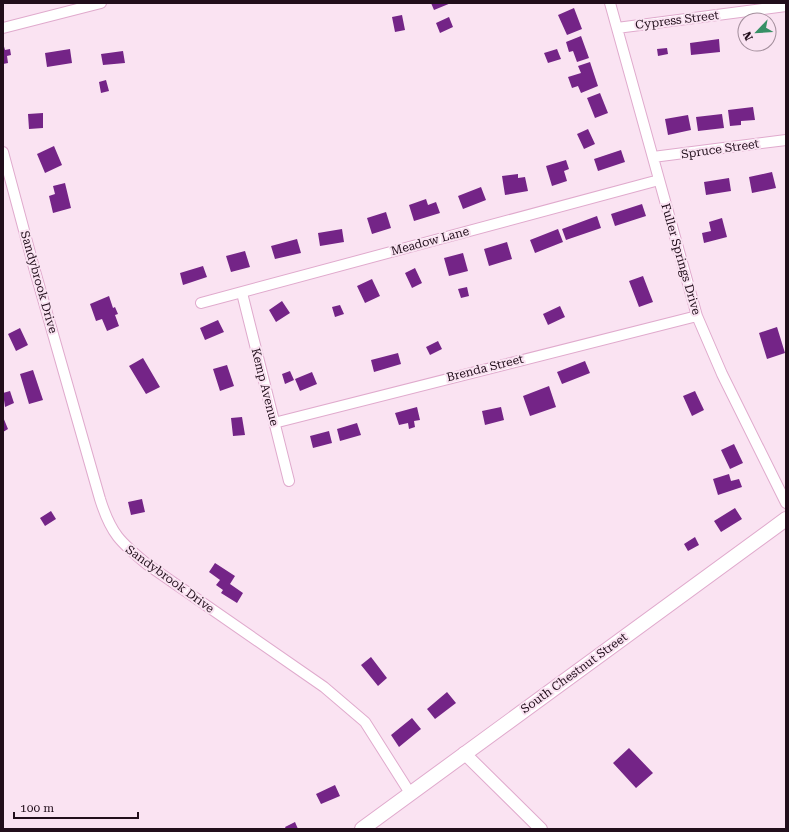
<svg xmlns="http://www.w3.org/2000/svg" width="789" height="832" viewBox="0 0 789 832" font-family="'Roboto Serif',serif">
<rect width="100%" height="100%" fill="#fae3f2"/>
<!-- building -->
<path fill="#742487" d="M431,3H451L434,10Z
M574,8L582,29L567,35L558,15Z
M402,15L405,30L395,32L392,17Z
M449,17L453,27L440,33L436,23Z
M581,36L589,58L577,62L573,51L569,52L566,42Z
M719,39L720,52L691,55L690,43Z
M3,43L5,50L10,49L11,55L7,56L8,63L3,64Z
M667,48L668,54L658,56L657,49Z
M70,49L72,63L47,67L45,53Z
M557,49L561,59L548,63L544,53Z
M123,51L125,63L103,65L101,54Z
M590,62L598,86L581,93L578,86L572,88L568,77L581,73L578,66Z
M106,80L109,91L101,93L99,82Z
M600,93L608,113L595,118L587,98Z
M753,107L755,120L741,121V125L730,126L728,110Z
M43,113V128L29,129L28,114Z
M722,114L724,128L698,131L696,117Z
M688,115L691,130L668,135L665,119Z
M588,129L595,144L584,149L577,134Z
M54,146L62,165L45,173L37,154Z
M621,150L625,162L598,171L594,159Z
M566,160L569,169L564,171L567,181L552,186L546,166Z
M772,172L776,188L752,193L749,177Z
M518,174V178L525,177L528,191L505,195L502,176Z
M729,178L731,191L706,195L704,182Z
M65,183L71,208L53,213L49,196L55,194L53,186Z
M481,187L486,200L463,209L458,196Z
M426,199L428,205L436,202L440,213L414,221L409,205Z
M642,204L646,216L615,226L611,214Z
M386,212L391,228L372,234L367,218Z
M597,216L601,228L566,240L562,229Z
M722,218L727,237L704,243L702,233L711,231L709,222Z
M342,229L344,242L320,246L318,233Z
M558,229L563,242L535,253L530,240Z
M297,239L301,253L275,259L271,246Z
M507,242L512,259L489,266L484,249Z
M245,251L250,267L231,272L226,256Z
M463,253L468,271L449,276L444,258Z
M203,266L207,277L183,285L180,273Z
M415,268L422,283L412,288L405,273Z
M643,276L653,302L639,307L629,281Z
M372,279L380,296L365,303L357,286Z
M467,287L469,296L461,298L458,289Z
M109,296L113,308L115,307L118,314L115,315L119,326L107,331L102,319L96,321L90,304Z
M282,301L290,313L276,322L269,310Z
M340,305L344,314L335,317L332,307Z
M560,306L565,317L548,325L543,314Z
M218,320L224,332L205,340L200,328Z
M777,327L785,353L767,359L759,333Z
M20,328L28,345L16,351L8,334Z
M438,341L442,349L430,355L426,347Z
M398,353L401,364L374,372L371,360Z
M143,358L160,387L146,394L129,366Z
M585,361L590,373L562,384L557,372Z
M227,365L234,386L220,391L213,369Z
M33,370L43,400L29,404L20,374Z
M290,371L294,380L285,384L282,374Z
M312,372L317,384L300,391L295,379Z
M549,386L556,407L530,416L523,396Z
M10,391L14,403L5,407L3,393Z
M695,391L704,410L692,416L683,396Z
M417,407L420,420L414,421L415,427L409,429L408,423L399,425L395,413Z
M501,407L504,420L485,425L482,411Z
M3,417L8,429L3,432Z
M242,417L245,435L233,436L231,418Z
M357,423L361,435L340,441L337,429Z
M329,431L332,443L313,448L310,436Z
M734,444L743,463L730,469L721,450Z
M729,474L731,481L739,479L742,487L718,495L713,479Z
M142,499L145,512L131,515L128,502Z
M735,508L742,519L721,532L714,521Z
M51,511L56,519L45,526L40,518Z
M695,537L699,545L688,551L684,544Z
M215,563L235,576L230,584L243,593L237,603L221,593L223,590L216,585L220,580L209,572Z
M371,657L387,678L378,686L361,665Z
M447,692L456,703L435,719L427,709Z
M412,718L421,729L399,747L391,735Z
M629,748L653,773L636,788L613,763Z
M335,785L340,796L321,804L316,794Z
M295,822L298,829H286L285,827Z"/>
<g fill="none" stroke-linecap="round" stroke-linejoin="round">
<defs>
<path id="minor" d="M610,3L697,316L722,374L786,503
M3,28L101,3
M617,28L786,6
M3,152L33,264L100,499C111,534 120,542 148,565L324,687L365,722L410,793
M653,157L786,140
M242,293L289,481
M201,303L659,180
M274,423L697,316"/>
<path id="tertiary" d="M464,753L541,829"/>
<path id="secondary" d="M362,829L786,519"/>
</defs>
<!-- minor casing -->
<use href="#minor" stroke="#e0aacd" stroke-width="12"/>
<!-- tertiary casing -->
<use href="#tertiary" stroke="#e0aacd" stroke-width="14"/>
<!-- secondary casing -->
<use href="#secondary" stroke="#e0aacd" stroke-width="16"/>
<!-- minor -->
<use href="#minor" stroke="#fff" stroke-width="10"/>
<!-- tertiary -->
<use href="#tertiary" stroke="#fff" stroke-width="12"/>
<!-- secondary -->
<use href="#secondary" stroke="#fff" stroke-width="14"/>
</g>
<g text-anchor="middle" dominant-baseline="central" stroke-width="4" stroke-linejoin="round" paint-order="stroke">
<!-- street labels -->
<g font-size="12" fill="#210e1b" stroke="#fae3f2">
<text transform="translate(677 20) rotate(-7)">Cypress Street</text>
<text transform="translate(720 149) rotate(-8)">Spruce Street</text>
<text transform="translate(430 241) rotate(-15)">Meadow Lane</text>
<text transform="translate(681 259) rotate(74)">Fuller Springs Drive</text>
<text transform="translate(39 282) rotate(74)">Sandybrook Drive</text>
<text transform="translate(485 368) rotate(-14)">Brenda Street</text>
<text transform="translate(265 387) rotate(76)">Kemp Avenue</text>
<text transform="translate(170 579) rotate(36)">Sandybrook Drive</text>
<text transform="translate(574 673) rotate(-36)">South Chestnut Street</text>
</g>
</g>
<!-- border -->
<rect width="789" height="832" fill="none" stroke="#210e1b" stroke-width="8"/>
<!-- north arrow -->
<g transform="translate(757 32) rotate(245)"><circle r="19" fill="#fae3f2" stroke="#a38e9c"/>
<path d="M0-3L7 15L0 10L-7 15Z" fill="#379066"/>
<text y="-6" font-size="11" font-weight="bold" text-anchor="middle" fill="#210e1b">N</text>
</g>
<!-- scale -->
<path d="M14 812v6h124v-6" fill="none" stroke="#210e1b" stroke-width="2"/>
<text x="20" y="812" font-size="12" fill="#210e1b" stroke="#fae3f2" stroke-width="3" paint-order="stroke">100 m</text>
</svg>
